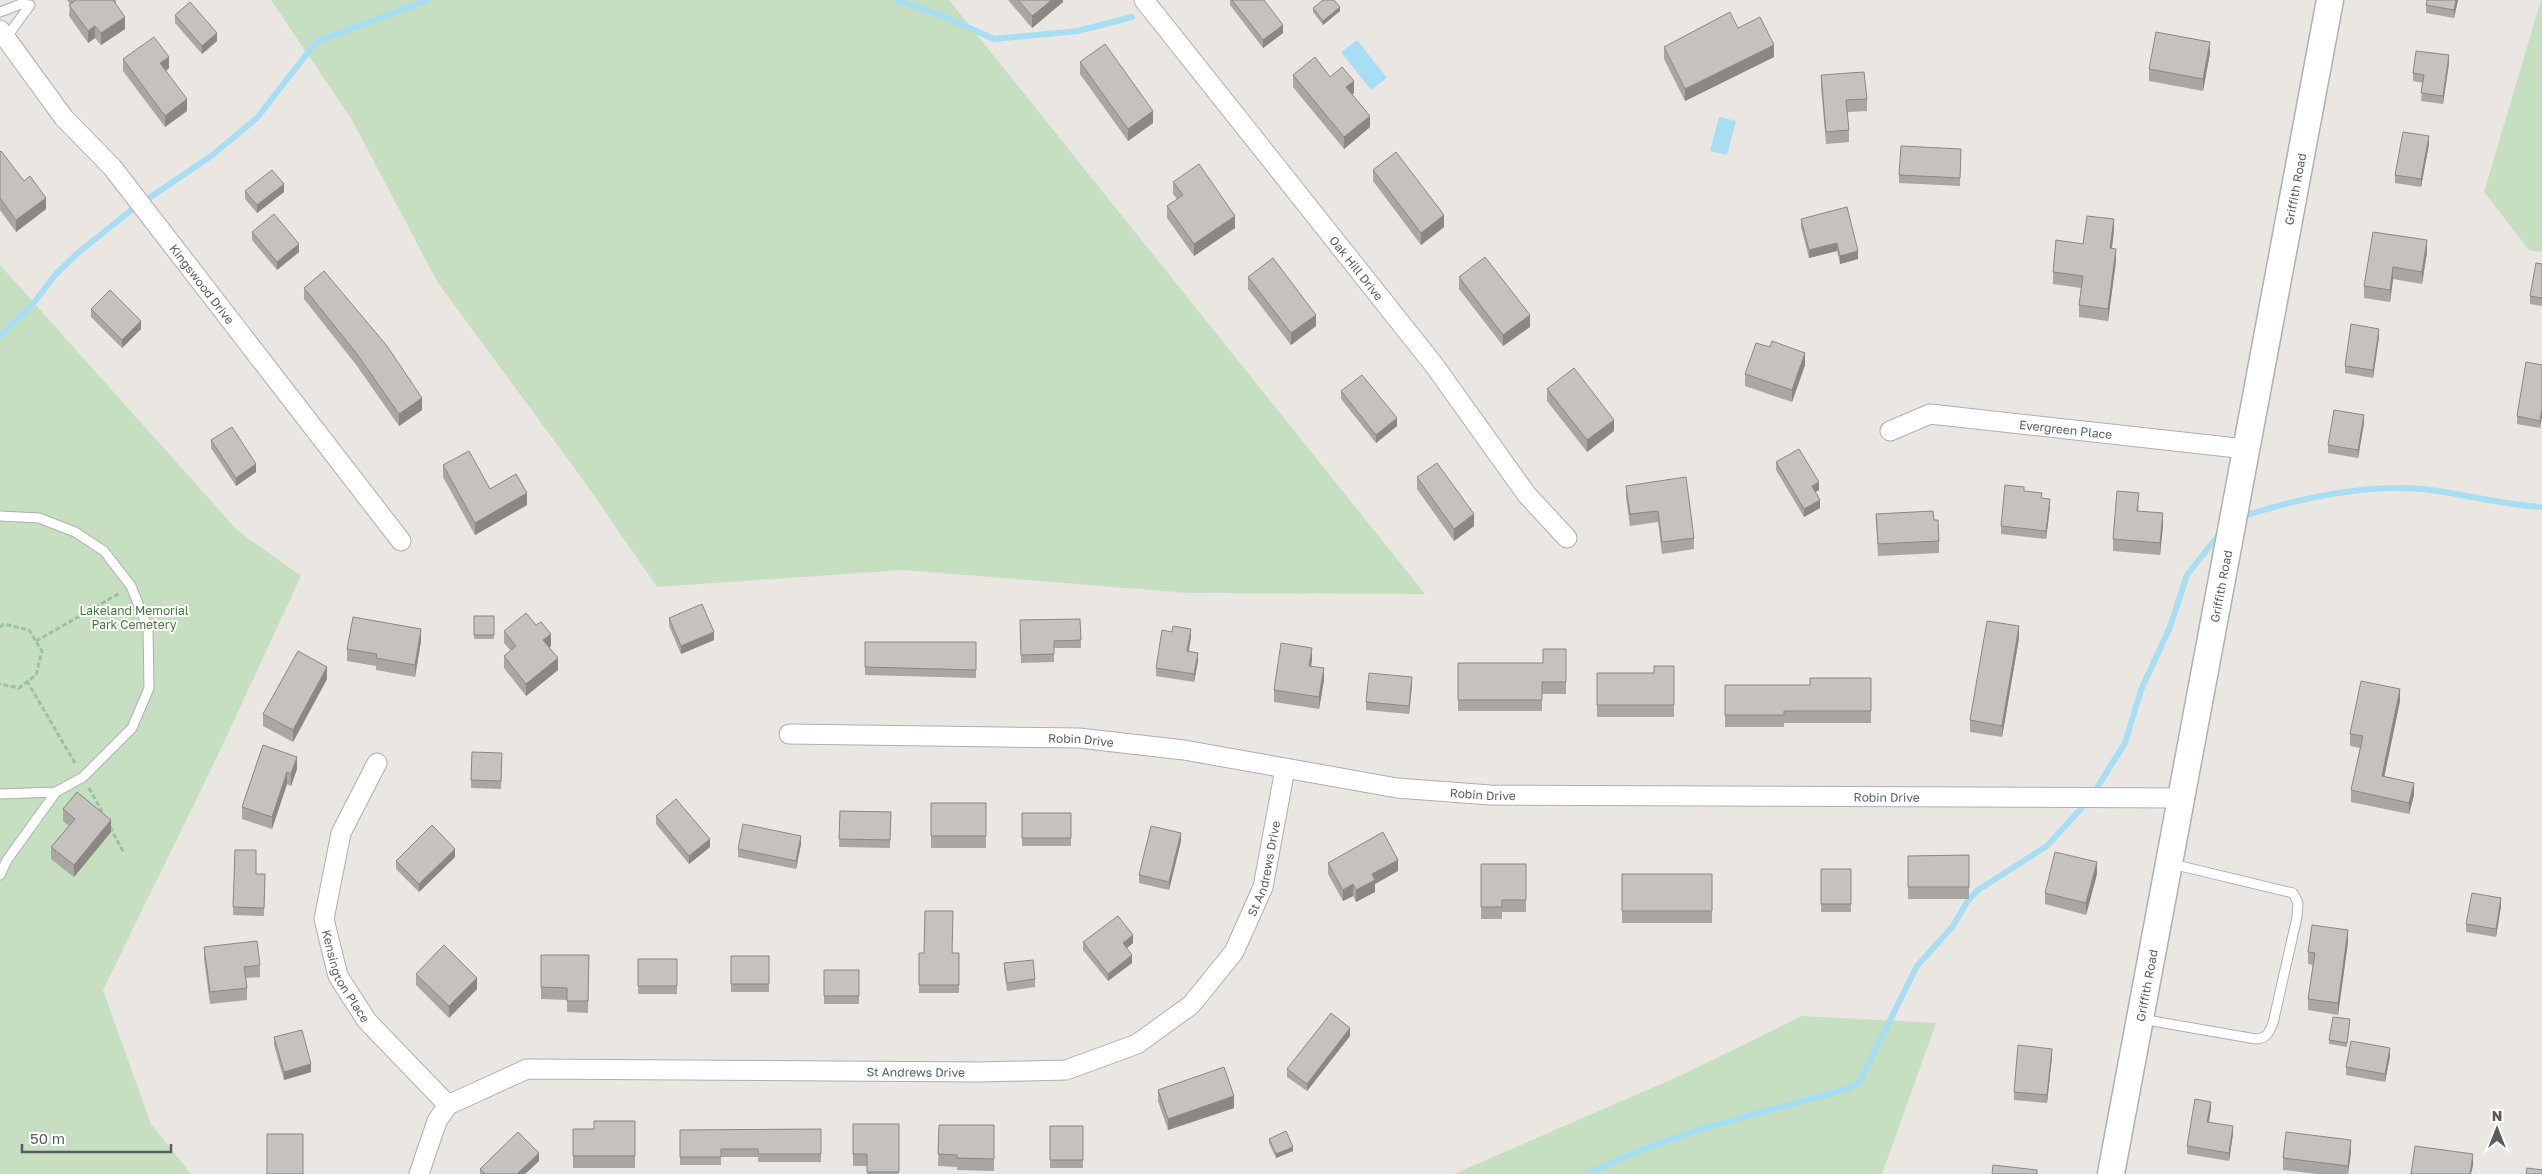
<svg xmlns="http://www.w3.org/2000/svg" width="2542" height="1174" viewBox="0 0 2542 1174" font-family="'Golos Text',sans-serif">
<rect width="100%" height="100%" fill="#eae6e1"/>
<!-- green -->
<path fill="#c5dfc0" d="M271,0H949L1425,594L1189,593L903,570L657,587L584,481L438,283L352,120Z
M2541,0H2542V252L2529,250L2484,192Z
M0,265L237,530L301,576L218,755L103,990L151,1124L191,1174H0Z
M1802,1016L1936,1023L1882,1174H1454L1684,1074Z"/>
<!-- water -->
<path fill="#a8def3" d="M1357,40L1387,78L1371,90L1341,52Z
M1719,117L1736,121L1727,155L1710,151Z"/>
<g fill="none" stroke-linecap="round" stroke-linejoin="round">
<!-- stream -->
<path stroke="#a8def3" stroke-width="6" d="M896,0L945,17L994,39L1078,31L1132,17
M0,336L32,305L56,274L79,252L130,211L211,156L257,118L316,42L428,0
M2240,517C2297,499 2361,484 2421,489C2462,493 2501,505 2542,507
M2093,794L2125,743L2141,690L2170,627L2187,575L2221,532
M1588,1174C1668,1133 1758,1114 1844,1090L1859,1083L1917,966L1953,926L1967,902L1978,890L2047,846L2087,802"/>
<defs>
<path id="lane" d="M0,12L21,4L30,5L6,38
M0,516L39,518L75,532L104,551L131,586L148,628L149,688L132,728L83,777L56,792L0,794
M0,875L7,860L56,792
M2141,1019L2256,1039C2267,1038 2269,1033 2273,1023L2297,917L2298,903L2293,893L2172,864"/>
<g id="street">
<path id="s1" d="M1144,0L1434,365L1527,495L1567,538"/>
<path id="s2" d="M0,30L64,118L112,167L401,541"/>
<path id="s3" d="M1890,431L1930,414L2246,449"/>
<path id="s4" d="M789,734L1079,738L1184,750L1397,788L1490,795L2179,798"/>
<path id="s5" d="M377,763L341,833L324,919L338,976L367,1021L448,1105"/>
<path id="s6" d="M419,1174L437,1121L448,1105L527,1069L980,1072L1066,1070L1137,1044L1191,1005L1234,952L1263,887L1285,769"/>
</g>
<g id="secondary">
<path id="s7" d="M2111,1174L2330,0"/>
</g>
</defs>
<!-- lane casing -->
<use href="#lane" stroke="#acafb2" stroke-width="11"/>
<!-- street casing -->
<use href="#street" stroke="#acafb2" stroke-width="21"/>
<!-- secondary casing -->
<use href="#secondary" stroke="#adb1b4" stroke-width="29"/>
<!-- path -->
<path stroke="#9cc1a0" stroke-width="3" stroke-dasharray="5 2.5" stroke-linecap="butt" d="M0,627L4,624L29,630L42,651L36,675L19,688L0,684
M36,641L120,593
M27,681L76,765
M89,788L104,815
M110,827L124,853"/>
<!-- lane -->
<use href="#lane" stroke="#fff" stroke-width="9"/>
<!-- street -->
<use href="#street" stroke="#fff" stroke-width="19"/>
<!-- secondary -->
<use href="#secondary" stroke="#fff" stroke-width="26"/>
</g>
<!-- wall -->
<path fill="#a9a6a3" d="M67,0H116V5L125,29L101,45L95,38L88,43L69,16L70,4Z
M1008,0H1063V2L1032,28Z
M1230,0H1264L1283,33L1263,48L1230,5Z
M2458,0L2454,18L2426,13V5Z
M1313,8L1340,11L1323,25L1313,12Z
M175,15L217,41L202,54L175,23Z
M1738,28L1774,57L1685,101L1664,59V47Z
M2210,53L2203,91L2149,81V69Z
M123,59L169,68L166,71L187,111L165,127L123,71Z
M1080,62L1153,123L1128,141L1080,74Z
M2449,63L2443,104L2421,101L2423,83L2413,81V73Z
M1293,75L1330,77L1354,93L1352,95L1370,127L1344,149L1293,87Z
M1821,75L1867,99V111L1847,112L1849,130V142L1826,144L1821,87Z
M2429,144L2421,187L2395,183V175Z
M1961,149L1960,186L1899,183V175Z
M0,152L46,209L16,232L0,210Z
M1373,170L1444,227L1421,245L1373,181Z
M1173,182L1235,228L1194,256L1167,218V206L1177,199L1173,194Z
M245,191L284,192L257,213L245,199Z
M1801,219L1858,259L1840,264L1837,251L1809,258L1801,227Z
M2114,231L2112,249L2116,261L2108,321L2079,317V305L2081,288L2053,284V272L2083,244Z
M252,232L299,252L277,270L252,240Z
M2373,232L2427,252L2422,284L2393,279L2390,302L2364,298V286Z
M2542,264V306L2530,304V296Z
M1248,277L1316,326L1291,345L1248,289Z
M1459,277L1530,327L1503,346L1459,289Z
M304,288L422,410L399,426L357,366L304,299Z
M91,309L141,329L122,348L91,317Z
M2379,337L2373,378L2345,373V366Z
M1805,365L1792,402L1745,386V374Z
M2542,365L2540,428L2517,424V416Z
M1547,389L1614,431L1587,452L1547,401Z
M1341,391L1397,426L1376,443L1341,399Z
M2364,423L2358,458L2328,453V445Z
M211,440L256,472L236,486L211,448Z
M1776,462L1819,490L1815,492L1820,508L1804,517L1776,470Z
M443,465L490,489L527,505L475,535L443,477Z
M1417,477L1474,526L1454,541L1417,489Z
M1626,486L1694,538V549L1662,554L1658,522L1630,526L1626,498Z
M2024,491L2050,507L2046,539L2001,534V526Z
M2139,505L2138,511L2163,525L2160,555L2113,551V539Z
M1876,514L1934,520L1939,541V553L1878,556Z
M474,616H494V639H474Z
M669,618L714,640L681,654L669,626Z
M1080,619L1081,648H1054V662L1021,663L1020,620Z
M504,631L551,646L549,647L558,670L526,696L504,668V656L511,651L504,643Z
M1191,637L1189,651L1198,661L1194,682L1156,676V668Z
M2019,638L2002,737L1970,732V720Z
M421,641L415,677L376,670V666L347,661V649Z
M865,642H976V678L865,675Z
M1566,649V694H1542V711H1458V663H1543Z
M1312,660L1311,666L1324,680L1319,709L1274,702V690Z
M1674,666V717H1597V673H1654Z
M1871,678V723H1784V727H1725V685H1810Z
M327,679L293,742L263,726V714Z
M1412,685L1409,714L1366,710V702Z
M2400,701L2384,776L2414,795L2409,814L2351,802V790L2360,748L2350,746V734Z
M263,745L297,769L291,786L287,784L272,829L242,819V807Z
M502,761L501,789L471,788V780Z
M931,803H986V848H931Z
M63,809L111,832L74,877L51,859V847L69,826L63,821Z
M840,811L891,812L890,848L839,847Z
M1022,813H1071V846H1022Z
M656,816L710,847L689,864L656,824Z
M1181,841L1169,890L1139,883V875Z
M801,844L796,869L738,857V849Z
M235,850L256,874H265L264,916L233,915Z
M1969,855V899H1908V856Z
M455,857L419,892L396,869V861Z
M1328,863L1398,871L1375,884V892L1356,902L1353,896L1343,901L1328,874Z
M1481,864H1526V912H1502V919H1481Z
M1821,869H1851V912H1821Z
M1622,874H1712V923H1622Z
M2097,874L2086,915L2045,904V893Z
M2501,906L2496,937L2466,932V924Z
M1083,942L1133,943L1127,948L1132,963L1108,981L1083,950Z
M2348,942L2338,1015L2308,1010V999L2313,965L2308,964V952Z
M204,947L260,965V977L246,978L247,988V1000L210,1004L204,959Z
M919,953H959V993H919Z
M541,955H589L588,1013L567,1012V1000L541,999Z
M731,956H769V992H731Z
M638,959H677V994H638Z
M1004,963L1035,979V987L1007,991L1004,971Z
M824,970H859V1004H824Z
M416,974L477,989L449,1018L416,985Z
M2350,1023L2347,1047L2329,1044V1040Z
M1350,1036L1307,1091L1287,1077V1069Z
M274,1037L311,1072L284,1080L274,1045Z
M2390,1056L2385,1082L2346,1075V1067Z
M2052,1057L2047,1103L2014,1100V1092Z
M1158,1090L1234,1108L1168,1130L1158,1101Z
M2211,1109L2209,1122L2233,1134L2229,1161L2187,1154V1146Z
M635,1121V1168H573V1129H594Z
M853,1124H899V1174H867V1166H853Z
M939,1125H994V1171L957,1170V1167L938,1166Z
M1050,1126H1083V1168H1050Z
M821,1129V1162H758V1157H721V1165H680V1130Z
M1269,1139L1293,1151L1276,1158L1269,1143Z
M2351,1152L2348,1174H2317L2283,1170V1158Z
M539,1161L525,1174H480V1169Z"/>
<!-- shaded-wall -->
<path fill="#8a8784" d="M1052,0H1063V2L1032,28V16Z
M2456,0H2458L2454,18V10Z
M1340,7V11L1323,25V21Z
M125,17V29L101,45V33Z
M1283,25V33L1263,48V40Z
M95,26V38L88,43V31Z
M217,33V41L202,54V46Z
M2210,42V53L2203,91V79Z
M1774,45V57L1685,101V89Z
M2449,55V63L2443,104V96Z
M169,57V68L160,75V63Z
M1354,81V93L1346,99V87Z
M187,99V111L165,127V116Z
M1153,111V123L1128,141V129Z
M1370,116V127L1344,149V137Z
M2429,136V144L2421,187V179Z
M284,184V192L257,213V205Z
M46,198V209L16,232V220Z
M1444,215V227L1421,245V233Z
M1235,216V228L1194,256V244Z
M2114,219V231L2110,260V248Z
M2427,240V252L2422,284V272Z
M1837,243V251L1809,258V250Z
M299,244V252L277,270V262Z
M2116,249V261L2108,321V309Z
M1858,251V259L1840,264V256Z
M2393,267V279L2390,302V290Z
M1316,315V326L1291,345V333Z
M1530,315V327L1503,346V335Z
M141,321V329L122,348V340Z
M2379,329V337L2373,378V370Z
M1805,353V365L1792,402V390Z
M422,398V410L399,426V414Z
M2542,409V417L2540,428V421Z
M2364,415V423L2358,458V450Z
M1397,418V426L1376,443V435Z
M1614,420V431L1587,452V440Z
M256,464V472L236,486V478Z
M1819,482V490L1812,494V486Z
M527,493V505L475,535V523Z
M2050,499V507L2046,539V531Z
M1820,500V508L1804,517V509Z
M2163,513V525L2160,555V543Z
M1474,514V526L1454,541V529Z
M2019,626V638L2002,737V726Z
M421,629V641L415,677V665Z
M1191,629V637L1187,659V651Z
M714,632V640L681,654V646Z
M551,634V646L543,652V640Z
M1312,648V660L1309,677V666Z
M1198,653V661L1194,682V674Z
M558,658V670L526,696V684Z
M327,667V679L293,742V730Z
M1324,668V680L1319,709V697Z
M1412,677V685L1409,714V706Z
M2400,689V701L2382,788V776Z
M297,757V769L291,786V774Z
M287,772V784L272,829V817Z
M2414,783V795L2409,814V803Z
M111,820V832L74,877V865Z
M1181,833V841L1169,890V882Z
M801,836V844L796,869V861Z
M710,839V847L689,864V856Z
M455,849V857L419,892V884Z
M1398,860V871L1375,884V892L1356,902V890L1372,874Z
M2097,862V874L2086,915V903Z
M1353,884V896L1343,901V890Z
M2501,898V906L2496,937V929Z
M2348,930V942L2338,1015V1003Z
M1133,935V943L1123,951V943Z
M1132,955V963L1108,981V974Z
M477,978V989L449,1018V1006Z
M1350,1028V1036L1307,1091V1084Z
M2390,1048V1056L2385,1082V1074Z
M2052,1049V1057L2047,1103V1095Z
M311,1064V1072L284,1080V1072Z
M1234,1096V1108L1168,1130V1119Z
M2211,1102V1109L2207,1129V1122Z
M2233,1126V1134L2229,1161V1153Z
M2351,1140V1152L2348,1174V1166Z
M1293,1147V1151L1276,1158V1154Z
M539,1153V1161L525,1174H517Z
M2473,1154V1166L2471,1174H2470Z"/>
<!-- building -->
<path fill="#c5c1bd" stroke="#8a8784" d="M75,0H113L125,17L101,33L95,26L88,31L69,5L75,1Z
M1018,0H1052L1032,16Z
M1232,0H1264L1283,25L1263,40Z
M1323,0H1334L1340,7L1323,21L1313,8Z
M2427,0H2456L2454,10L2426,5Z
M190,2L217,33L202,46L175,15Z
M1730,12L1738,28L1760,17L1774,45L1685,89L1664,47Z
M2156,32L2210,42L2203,79L2149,69Z
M154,37L169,57L160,63L187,99L165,116L123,59Z
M1105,44L1153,111L1128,129L1080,62Z
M2416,51L2449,55L2443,96L2421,93L2424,75L2413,73Z
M1315,57L1330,77L1342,67L1354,81L1346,87L1370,116L1344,137L1293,75Z
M1864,72L1867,99L1846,100L1849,130L1826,132L1821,75Z
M2403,132L2429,136L2421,179L2395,175Z
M1901,146L1961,149L1960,178L1899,175Z
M1,151L24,181L30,176L46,198L16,220L0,198V152Z
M1396,152L1444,215L1421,233L1373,170Z
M1199,164L1235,216L1194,244L1167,206L1183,195L1173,182Z
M272,170L284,184L257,205L245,191Z
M1847,207L1858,251L1840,256L1837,243L1809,250L1801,219Z
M274,214L299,244L277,262L252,232Z
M2087,216L2114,219L2110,248L2116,249L2108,309L2079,305L2083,276L2053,272L2056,240L2083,244Z
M2373,232L2427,240L2422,272L2393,267L2390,290L2364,286Z
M1485,257L1530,315L1503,335L1459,277Z
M1273,258L1316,315L1291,333L1248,277Z
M2536,263L2542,264V298L2530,296Z
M324,271L387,346L422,398L399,414L357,354L304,288Z
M110,290L141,321L122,340L91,309Z
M2351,324L2379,329L2373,370L2345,366Z
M1772,341L1805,353L1792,390L1745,374L1756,343L1770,347Z
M2526,362L2542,365V409L2540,421L2517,416Z
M1574,368L1614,420L1587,440L1547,389Z
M1362,375L1397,418L1376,435L1341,391Z
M2334,410L2364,415L2358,450L2328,445Z
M232,427L256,464L236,478L211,440Z
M1799,449L1819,482L1812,486L1820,500L1804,509L1776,462Z
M469,451L490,489L516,474L527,493L475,523L443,465Z
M1437,463L1474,514L1454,529L1417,477Z
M1686,477L1694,538L1662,542L1658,511L1630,514L1626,486Z
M2005,485L2024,487V491L2042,493L2041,498L2050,499L2046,531L2001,526Z
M2117,491L2139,493L2137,511L2163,513L2160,543L2113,539Z
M1933,511L1934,520H1938L1939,541L1878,544L1876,514Z
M702,604L714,632L681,646L669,618Z
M526,613L536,625L541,622L551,634L543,640L558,658L526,684L504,656L516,646L504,631Z
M474,616H494V635H474Z
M353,617L421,629L415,665L376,658L377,654L347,649Z
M1080,619L1081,640L1054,641V654L1021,655L1020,620Z
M1987,621L2019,626L2002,726L1970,720Z
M1173,626L1191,629L1187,651L1198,653L1194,674L1156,668L1162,630L1172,632Z
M865,642H976V670L865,667Z
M1281,643L1312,648L1309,666L1324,668L1319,697L1274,690Z
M1543,649H1566V682H1542V700H1458V663H1543Z
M298,651L327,667L293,730L263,714Z
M1654,666H1674V705H1597V673H1654Z
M1369,673L1412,677L1409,706L1366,702Z
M1810,678H1871V711H1784V715H1725V685H1810Z
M2361,681L2400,689L2382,776L2414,783L2409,803L2351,790L2363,736L2350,734Z
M263,745L297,757L291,774L287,772L272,817L242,807Z
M472,752L502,753L501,781L471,780Z
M77,792L111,820L74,865L51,847L75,819L63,809Z
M676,799L710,839L689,856L656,816Z
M931,803H986V836H931Z
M840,811L891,812L890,840L839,839Z
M1022,813H1071V838H1022Z
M743,824L801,836L796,861L738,849Z
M432,825L455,849L419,884L396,861Z
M1151,826L1181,833L1169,882L1139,875Z
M1383,832L1398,860L1372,874L1375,880L1356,890L1353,884L1343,890L1328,863Z
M235,850H256V874H265L264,908L233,907Z
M2055,852L2097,862L2086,903L2045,893Z
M1969,855V887H1908V856Z
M1481,864H1526V900H1502V907H1481Z
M1821,869H1851V904H1821Z
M1622,874H1712V911H1622Z
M2472,893L2501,898L2496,929L2466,924Z
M925,911H953L952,953H959V985H919V953H924Z
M1118,916L1133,935L1123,943L1132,955L1108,974L1083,942Z
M2312,925L2348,930L2338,1003L2308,999L2315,953L2308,952Z
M257,941L260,965L244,967L247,988L210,992L204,947Z
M444,945L477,978L449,1006L416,974Z
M541,955H589L588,1001H567V988L541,987Z
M731,956H769V984H731Z
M638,959H677V986H638Z
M1033,960L1035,979L1007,983L1004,963Z
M824,970H859V996H824Z
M1331,1013L1350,1028L1307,1084L1287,1069Z
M2333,1017L2350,1019L2347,1043L2329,1040Z
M302,1030L311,1064L284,1072L274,1037Z
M2351,1041L2390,1048L2385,1074L2346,1067Z
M2018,1045L2052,1049L2047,1095L2014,1092Z
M1224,1067L1234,1096L1168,1119L1158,1090Z
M2195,1099L2211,1102L2207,1122L2233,1126L2229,1153L2187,1146Z
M594,1121H635V1156H573V1129H594Z
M853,1124H899V1172H867V1154H853Z
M939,1125H994V1159L957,1158V1155L938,1154Z
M1050,1126H1083V1160H1050Z
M821,1129V1154H758V1149H721V1157H680V1130Z
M1286,1131L1293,1147L1276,1154L1269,1139Z
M518,1132L539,1153L517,1174H485L480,1169Z
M2286,1132L2351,1140L2348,1166L2283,1158Z
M267,1134H303V1174H267Z
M2415,1146L2473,1154L2470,1174H2411Z
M1993,1165L2037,1170V1174H1992Z
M2527,1168L2542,1170V1174H2526Z"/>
<g text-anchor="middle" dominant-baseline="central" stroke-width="4" stroke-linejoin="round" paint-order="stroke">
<!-- street labels -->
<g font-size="12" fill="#595d5f" stroke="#fff">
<text stroke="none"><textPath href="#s7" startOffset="1002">Griffith Road</textPath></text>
<text stroke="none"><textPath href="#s1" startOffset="342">Oak Hill Drive</textPath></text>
<text stroke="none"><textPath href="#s2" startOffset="325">Kingswood Drive</textPath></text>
<text stroke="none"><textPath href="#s3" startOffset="180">Evergreen Place</textPath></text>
<text stroke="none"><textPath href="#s7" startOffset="598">Griffith Road</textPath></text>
<text stroke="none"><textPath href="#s4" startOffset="292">Robin Drive</textPath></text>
<text stroke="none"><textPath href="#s4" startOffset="698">Robin Drive</textPath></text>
<text stroke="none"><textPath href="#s4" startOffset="1102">Robin Drive</textPath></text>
<text stroke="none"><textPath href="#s6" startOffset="1001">St Andrews Drive</textPath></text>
<text stroke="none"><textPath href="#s5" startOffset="228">Kensington Place</textPath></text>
<text stroke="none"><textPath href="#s7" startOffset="192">Griffith Road</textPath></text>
<text stroke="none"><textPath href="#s6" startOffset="551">St Andrews Drive</textPath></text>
</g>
<!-- park labels -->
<g font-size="12" fill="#447a3e" stroke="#fff">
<text x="134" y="610">Lakeland Memorial<tspan x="134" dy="14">Park Cemetery</tspan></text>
</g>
</g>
<!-- north arrow -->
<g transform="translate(2497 1129)" stroke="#ffffff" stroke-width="4" paint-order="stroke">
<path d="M0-4L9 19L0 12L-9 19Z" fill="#595d5f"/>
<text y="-8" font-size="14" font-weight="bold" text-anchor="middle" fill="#595d5f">N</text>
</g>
<!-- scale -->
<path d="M22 1144v8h149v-8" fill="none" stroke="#595d5f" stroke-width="2.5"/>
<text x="30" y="1144" font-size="15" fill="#595d5f" stroke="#ffffff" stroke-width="4" paint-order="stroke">50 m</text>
</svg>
